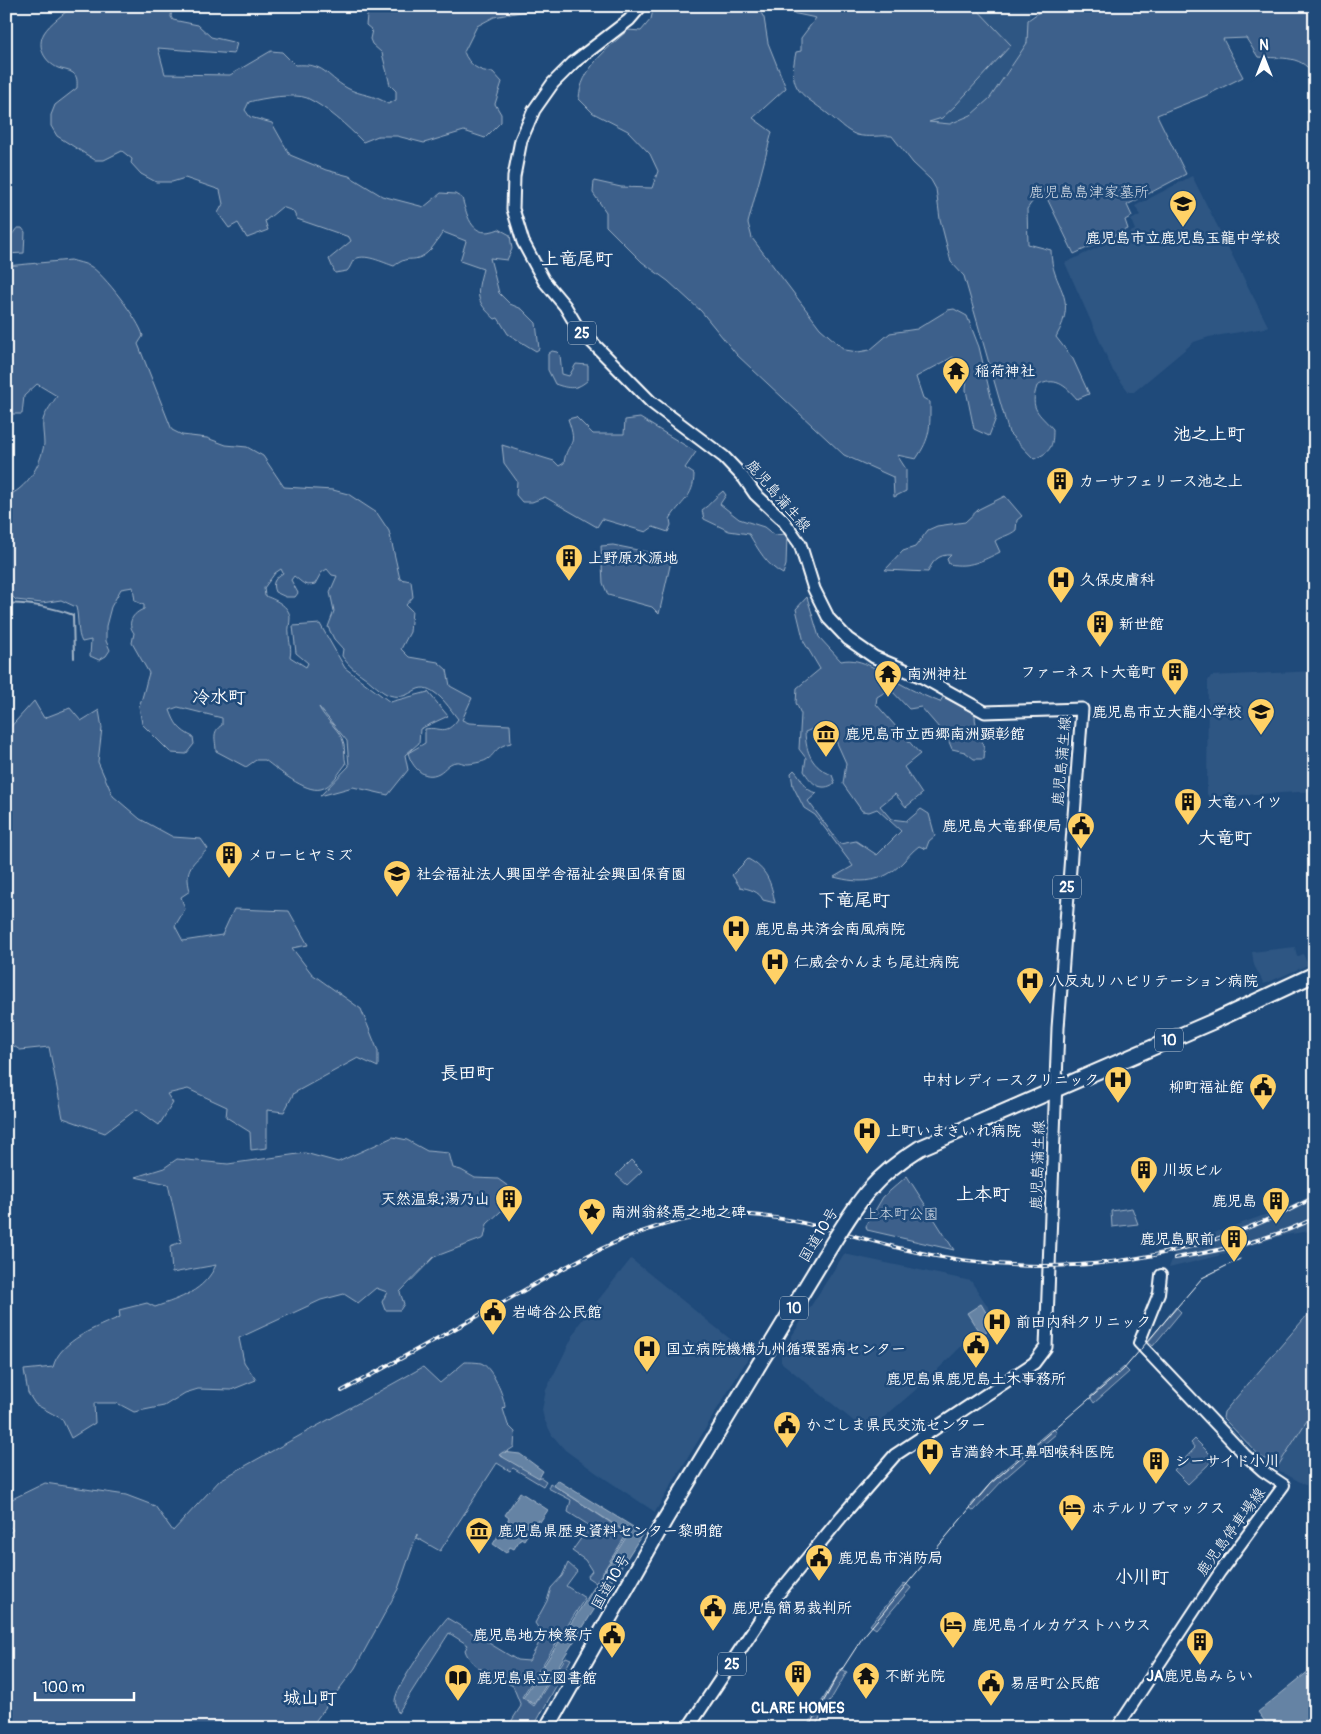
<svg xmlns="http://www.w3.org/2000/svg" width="1321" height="1734" viewBox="0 0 1321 1734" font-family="Pangolin,'Klee One',sans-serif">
<rect width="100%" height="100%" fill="#1f4a7a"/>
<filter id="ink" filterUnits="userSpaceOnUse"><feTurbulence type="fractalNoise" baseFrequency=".02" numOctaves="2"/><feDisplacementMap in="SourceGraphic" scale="10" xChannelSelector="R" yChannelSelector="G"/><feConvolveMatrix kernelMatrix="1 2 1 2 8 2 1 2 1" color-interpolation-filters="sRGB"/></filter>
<g filter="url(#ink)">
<!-- built -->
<path fill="#2e5683" d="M888,6H1036L1028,20L1027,43L990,98L971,115L949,124L927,121Z
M1192,176L1268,326L1265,328L1209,337L1194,342L1134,392H1129L1113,371L1065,263L1135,230L1131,220L1140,215L1135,206Z
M1315,671V791L1209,797L1207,794L1208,681L1211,676Z
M1295,947L1297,957L1303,954L1308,965L1264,984L1254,965L1252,952Z
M1315,1193V1230L1285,1235L1217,1256L1169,1268L1177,1246L1293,1205Z
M844,1254L971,1281L1002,1328L981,1342L974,1334L927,1380L867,1432L781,1362V1353Z
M631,1259L750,1355L655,1512L598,1474L565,1450L552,1435L544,1419L542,1410L546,1390L579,1324Z
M1315,1408V1490L1276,1469Z"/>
<!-- green -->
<path fill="#3c618b" stroke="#9eb0c5" d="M73,6H172L171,17L173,20L198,25L211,37L237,43L234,54L158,48L165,74L230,75L271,51L282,52L295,65C326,63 324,75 347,88C361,96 374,94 388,104L396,100V91L390,85L382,53L372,44L370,39L372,30L366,25L367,16L371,9L369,6H543L542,8L494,17L477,26L464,52C469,65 479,72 493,72L502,82L495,104L501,114V122L485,138L464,131L424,143L397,136H378L363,142C347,126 328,108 307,98C295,93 262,98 249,102L245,110L250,117L272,123L290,155L326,170L349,176L382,196L424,207L441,193L455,194L462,198C468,218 472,240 499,229L510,235L512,249L507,260L490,258L499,293L510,304L522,309L536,323L539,349L536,351L508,334L498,318L495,319C475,301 476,295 483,269L460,261L466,241L443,232C437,241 431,252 421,257C409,262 409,255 394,266C384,263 363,252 354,260C351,263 351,267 347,271L335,273L329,259L351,241L349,237L297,219L293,211L282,207L265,221L268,230L247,238L238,223L229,228L218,213L223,204L220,190L185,178L172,182H156L141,174L131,163L132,159L122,151L104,160H95L57,136L51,126V115L55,105L77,88C77,82 78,77 73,73C69,70 63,70 58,68C45,62 36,47 44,33C50,23 64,14 73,6Z
M654,6H755L758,7L764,18L768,43L786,88L753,118L772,132L748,223L752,238L820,328L845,350L858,352L870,350L890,333L917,329L948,310L954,309L967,316L979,347L996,418L989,436L974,429L966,390L967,372L953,357L916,377L923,398L930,402C930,428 931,437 916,459L897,455L906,469V491L894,497L893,477L844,455L737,355L701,311L668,281L642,262L606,226V212L593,193L594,181L621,187L652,188L658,171L650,154L628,131L593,113L579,99C580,70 608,48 628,30L641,31L651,19Z
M777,6H974L1011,45L955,106L942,118L929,122L950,124L971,115L990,98L1027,43L1028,20L1048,6H1315V78C1303,54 1283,59 1258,57L1246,38L1223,39L1243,77L1205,96L1157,115L1186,174L1127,205L1132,216L1125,220L1128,229L1074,254L1042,188L1027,209L1028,244L1051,250C1051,289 1080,294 1056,337L1073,359L1089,394L1077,399C1065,385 1055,376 1037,386C1029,410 1039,413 1053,429C1053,447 1051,452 1034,459L1009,433L964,276L951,262L940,219L936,189L931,180L913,163L892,136C880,135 868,138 857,135C846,131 837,121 828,114C802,93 787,92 796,52L801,51V38L816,18L778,10Z
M17,228H22L25,232L24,253L6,254V230L11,236Z
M71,260C77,262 84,263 90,266C103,273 140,321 143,336L138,344L172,430L182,435L207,438L226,445L247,447L263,456L284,487L333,490L348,494L377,513L389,531L400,579L411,581L413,597L406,605L412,611L410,632L401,649L409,657L438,662L447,670L450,686L472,698L462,720L469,723L510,725L511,743C493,747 496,755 486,760C483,762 471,764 467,764C463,764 460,761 456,762C448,763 446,769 439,773C424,781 412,767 408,753L425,743V729C441,726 445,737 458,719C450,709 441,694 428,689C418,685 412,694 403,696C388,698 383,692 373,684C360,672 353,672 342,656L343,649L334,639L328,627L334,611L330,592L337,576L332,575L327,569L321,573L315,584C304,587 302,582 294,576L291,580L298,593L295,597H286L275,592C271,583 275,578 283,573L281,569L275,573L264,588L265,596C274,599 290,606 290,618C290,624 288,628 289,634C289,642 292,649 290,657L306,667L308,663L296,653L293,626L320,624L345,668L390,702L428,692L448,716L420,729L419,743L405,755L408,770L388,795L353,787L320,796L349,766L347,741L319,707C324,719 341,730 344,744C345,750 344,757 346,764C340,771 331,787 321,789C305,793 277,769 265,760H256L246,767L216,751C216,740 211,732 222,725V718L178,707L170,710C175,724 179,730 193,737L194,744L186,754L171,753L142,724L139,706C144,695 145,685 149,673L132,643L134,633C126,623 133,613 144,609V605L135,601L133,587L121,589L111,607L106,626V641L110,650L106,656L99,660L90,656L91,640L82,642C77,634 79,618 76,607L61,600L42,603L16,600L6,590V496C26,490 41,465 44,444C44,436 42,428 43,420C45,412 53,403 57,396L37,384L24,396L22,414H6V266Z
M552,351L557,352L560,355L562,374L569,376L576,364L588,365V380C577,390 569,389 555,384L548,370V354Z
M576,417L593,434H624L625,420L640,418L696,452L685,468L694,474C694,498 680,502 670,519L671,525L668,532L653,527L646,532L602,519L597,527L545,497L532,502H522L516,495L517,481L504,463L502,445L554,461L559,466L564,463C567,439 579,450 568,419Z
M723,491L726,495L720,504L739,519L764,527L774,535L787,534L786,565L783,574C767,566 758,549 749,534L729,531L704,519L702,510C710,505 715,497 723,491Z
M1005,496L1022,516L1017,520L1016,530C1009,536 1002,536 995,541L1000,552C982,561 969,568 949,564L947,559L951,555C938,554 932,562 928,572L885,570L903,551L915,547L928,530L937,526L965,522L979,509Z
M613,545L672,557L659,614L652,607L608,595L603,583L601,546Z
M807,597L819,637L841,661C863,656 882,674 901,684C913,691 927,697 940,702L943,697L975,714C974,730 987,743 984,759H974L965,752L952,749L947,737L921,707L909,709L890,689L877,697L876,704L920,754L904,767L922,794L906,807L895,794L880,806L891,819L907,821L921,809L929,814L935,836L929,841L926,849L919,846C912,851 908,857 902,863C883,883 860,884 834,877L853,866L815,815L804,808L793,786L791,773L794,770C803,778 803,791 817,793L808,801L840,844L856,841L877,855L901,831L877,809L869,812L862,811L843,784L846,763L828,723L805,732C806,753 812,767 832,775L835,783C821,793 811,783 804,771L806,758L799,749L801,714L796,703L797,688L820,669L804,642L796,609Z
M34,701L44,718L70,708L81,721L99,710L102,728L98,762L113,796L140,819L173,837L201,839L208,849C192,864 184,868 190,891L181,897L185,909L175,926L183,941L222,935L234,909L289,911L308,945L292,948L312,974L361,1009L378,1051V1067L358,1058L294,1093L284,1112L267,1110V1148L251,1150L250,1132L226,1117L227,1107L188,1089L167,1094L173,1103L159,1125L137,1109L105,1133L63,1118L49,1047L20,1050L6,1041V732Z
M748,859C767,869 771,882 775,903L763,900C759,891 749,889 740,887L732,875Z
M393,1137L407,1140L427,1151L449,1153L453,1168L461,1170L475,1178L498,1179L512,1189L513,1200L487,1224L484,1238L434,1257L400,1292L404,1304L400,1310H385L382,1302L387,1292L376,1288L358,1303L344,1294L321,1300L239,1338L244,1362L256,1380L231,1390L198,1389L185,1393L164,1406L134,1412L117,1403H94L95,1423L71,1438L62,1419L35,1404L28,1393L24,1370L53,1367C60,1340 97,1327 120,1317L119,1310L147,1303L155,1307C181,1298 204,1291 216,1265L172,1273L170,1246L181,1242L168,1184L135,1177L164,1168L177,1159L228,1164L305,1153L338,1162Z
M631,1160L642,1171L627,1185L616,1175Z
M907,1176L954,1250L867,1230L866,1226L883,1197Z
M1132,1208L1138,1224L1112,1227L1111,1211Z
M1315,1306V1408L1276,1469L1273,1463L1261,1457L1223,1418L1224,1412Z
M1176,1307L1181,1312L1153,1346L1148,1342Z
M465,1362C469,1362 476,1362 481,1363C492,1367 504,1396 505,1407L503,1409L508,1425L515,1432L514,1447L505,1453L546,1481L543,1486L513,1468L510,1471L497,1463L440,1551L417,1538V1534L398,1589L355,1668L310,1728H6V1535L13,1530L6,1523V1502L45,1483L126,1495L155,1506L173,1531L220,1480L423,1367L440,1383Z
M1124,1367L1129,1372L1094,1403L1090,1397Z
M1053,1428L1057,1433L1004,1479L974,1511L969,1507L999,1474Z
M1195,1439L1211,1455L1210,1463L1188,1484L1174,1470L1195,1448L1191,1443Z
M550,1483L625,1532L626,1535L596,1583L587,1577L592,1571L585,1560L572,1551L590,1526L568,1512L571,1500L548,1488Z
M568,1563L577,1571L566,1586L585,1598L522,1697L534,1706L566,1657L571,1659L533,1728H507L521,1706L513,1686C498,1678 470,1668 465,1650L468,1645L449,1633L398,1713C397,1710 395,1705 395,1701C395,1686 436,1631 447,1618L517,1660L529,1661L538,1645L541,1632L535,1623L547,1601L551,1588L562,1576Z
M905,1583L911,1588L876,1629L870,1625Z
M841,1669L847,1672L814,1728H806Z"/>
<!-- water -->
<path fill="#6583a4" stroke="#a3b5c8" d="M981,1304L994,1326L981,1335L967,1313Z
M503,1452L520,1454L543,1471L539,1478L499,1455Z
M557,1480L643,1533L534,1704L523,1698L627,1536L626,1532L553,1485Z
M520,1492L548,1510L540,1522L537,1520L524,1540L521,1538L514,1549L510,1547L506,1553L493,1544L509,1518L505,1515Z
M1315,1666V1728H1270L1258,1712Z"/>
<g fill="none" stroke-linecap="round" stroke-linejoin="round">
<!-- stream -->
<path stroke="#a3b5c8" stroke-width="2" d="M6,604C24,602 56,608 73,615L74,658"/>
<defs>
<path id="secondary" d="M1117,1728L1220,1572L1284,1485L1263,1471L1245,1455L1139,1343L1159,1293L1161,1275"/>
<path id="primary" d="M641,6L629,20L573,63L553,83L534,110L521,140L514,176L513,209L523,242L544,281L565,306L578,328L651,402L724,457L744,478L755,494L783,520L800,544L814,589L829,619L848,639L874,657L922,677L985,712L1082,709L1058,1028L1046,1347L1034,1363L895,1455L842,1516L774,1599L688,1728"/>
<path id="highway" d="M920,1148L1214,1021L1315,974
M547,1728L666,1518L824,1257"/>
</defs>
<!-- secondary casing -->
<use href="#secondary" stroke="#fff" stroke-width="14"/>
<!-- primary casing -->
<use href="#primary" stroke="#fff" stroke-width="15"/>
<!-- highway casing -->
<use href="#highway" stroke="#fff" stroke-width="18"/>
<!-- secondary -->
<use href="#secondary" stroke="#1f4a7a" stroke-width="10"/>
<!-- primary -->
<use href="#primary" stroke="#1f4a7a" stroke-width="11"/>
<!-- highway -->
<use href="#highway" stroke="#1f4a7a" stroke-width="14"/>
<!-- tram -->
<path stroke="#fff" stroke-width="1" d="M809,1728L837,1677L863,1637L990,1484L1123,1370L1202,1278L1240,1259"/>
<defs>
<path id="rail" d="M1175,1258C1224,1250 1270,1240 1315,1218
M342,1391C396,1361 451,1331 505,1301C571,1264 638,1222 715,1215C778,1210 842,1234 903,1249C1045,1283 1185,1266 1315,1197"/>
</defs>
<!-- rail casing -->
<use href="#rail" stroke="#fff" stroke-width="4"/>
<!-- rail -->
<use href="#rail" stroke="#1f4a7a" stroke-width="2" stroke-dasharray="5.5" stroke-linecap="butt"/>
<defs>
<path id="highway-bridge" d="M824,1257C855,1207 868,1180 920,1148"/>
</defs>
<!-- highway-bridge casing -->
<use href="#highway-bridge" stroke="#fff" stroke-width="18" stroke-linecap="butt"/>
<!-- highway-bridge -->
<use href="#highway-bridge" stroke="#1f4a7a" stroke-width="14"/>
</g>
</g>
<!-- icons -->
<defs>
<symbol id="school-pin" viewBox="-11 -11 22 30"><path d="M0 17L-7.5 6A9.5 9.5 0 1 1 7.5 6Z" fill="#ffd166" stroke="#1f4a7a"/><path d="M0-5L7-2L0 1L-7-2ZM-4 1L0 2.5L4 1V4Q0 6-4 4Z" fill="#111"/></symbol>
<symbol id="temple-pin" viewBox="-11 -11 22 30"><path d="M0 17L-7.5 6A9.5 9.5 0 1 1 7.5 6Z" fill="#ffd166" stroke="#1f4a7a"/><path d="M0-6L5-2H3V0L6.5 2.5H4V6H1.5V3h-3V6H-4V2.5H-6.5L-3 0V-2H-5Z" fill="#111"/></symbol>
<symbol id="building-pin" viewBox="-11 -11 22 30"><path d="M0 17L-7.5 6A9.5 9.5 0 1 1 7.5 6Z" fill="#ffd166" stroke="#1f4a7a"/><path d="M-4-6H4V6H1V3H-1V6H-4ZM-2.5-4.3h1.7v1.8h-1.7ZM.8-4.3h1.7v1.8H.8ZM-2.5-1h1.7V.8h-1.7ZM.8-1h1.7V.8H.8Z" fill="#111"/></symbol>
<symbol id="hospital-pin" viewBox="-11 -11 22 30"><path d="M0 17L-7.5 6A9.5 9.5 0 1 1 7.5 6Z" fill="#ffd166" stroke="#1f4a7a"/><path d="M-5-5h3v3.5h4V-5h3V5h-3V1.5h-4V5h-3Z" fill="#111"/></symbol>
<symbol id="museum-pin" viewBox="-11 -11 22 30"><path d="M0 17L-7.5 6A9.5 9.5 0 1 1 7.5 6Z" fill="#ffd166" stroke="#1f4a7a"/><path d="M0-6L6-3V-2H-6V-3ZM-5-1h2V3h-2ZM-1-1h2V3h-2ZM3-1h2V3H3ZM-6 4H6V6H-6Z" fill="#111"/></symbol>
<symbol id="civic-pin" viewBox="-11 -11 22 30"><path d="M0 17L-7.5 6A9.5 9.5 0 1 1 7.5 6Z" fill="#ffd166" stroke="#1f4a7a"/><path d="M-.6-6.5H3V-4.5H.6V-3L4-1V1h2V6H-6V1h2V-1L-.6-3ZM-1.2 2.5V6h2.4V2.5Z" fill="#111"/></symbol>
<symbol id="sight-pin" viewBox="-11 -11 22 30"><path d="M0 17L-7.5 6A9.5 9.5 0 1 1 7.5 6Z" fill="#ffd166" stroke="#1f4a7a"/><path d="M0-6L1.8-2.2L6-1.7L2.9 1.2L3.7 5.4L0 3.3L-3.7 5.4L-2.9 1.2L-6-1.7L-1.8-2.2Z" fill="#111"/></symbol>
<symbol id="hotel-pin" viewBox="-11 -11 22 30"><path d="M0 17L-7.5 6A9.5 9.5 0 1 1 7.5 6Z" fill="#ffd166" stroke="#1f4a7a"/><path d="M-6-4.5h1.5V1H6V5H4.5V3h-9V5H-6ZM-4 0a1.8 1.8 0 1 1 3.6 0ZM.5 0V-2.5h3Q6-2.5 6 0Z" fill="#111"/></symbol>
<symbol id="library-pin" viewBox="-11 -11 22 30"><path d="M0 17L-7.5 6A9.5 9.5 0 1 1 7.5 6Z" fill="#ffd166" stroke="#1f4a7a"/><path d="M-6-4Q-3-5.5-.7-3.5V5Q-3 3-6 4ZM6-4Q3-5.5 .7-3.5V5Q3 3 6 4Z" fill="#111"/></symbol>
</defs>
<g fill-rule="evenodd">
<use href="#school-pin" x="1167" y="188" width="32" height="43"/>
<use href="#temple-pin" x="940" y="355" width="32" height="43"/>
<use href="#building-pin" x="1044" y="465" width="32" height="43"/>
<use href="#building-pin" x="553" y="542" width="32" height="43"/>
<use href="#hospital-pin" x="1045" y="564" width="32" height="43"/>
<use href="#building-pin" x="1084" y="608" width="32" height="43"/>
<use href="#building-pin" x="1159" y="656" width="32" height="43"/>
<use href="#temple-pin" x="872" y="658" width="32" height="43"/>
<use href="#school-pin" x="1245" y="696" width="32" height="43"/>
<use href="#museum-pin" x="810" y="718" width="32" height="43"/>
<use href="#building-pin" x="1172" y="786" width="32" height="43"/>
<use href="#civic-pin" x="1065" y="810" width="32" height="43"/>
<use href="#building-pin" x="213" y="839" width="32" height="43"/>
<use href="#school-pin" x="381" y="858" width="32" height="43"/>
<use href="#hospital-pin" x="720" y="913" width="32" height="43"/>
<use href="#hospital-pin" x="759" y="946" width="32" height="43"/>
<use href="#hospital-pin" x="1014" y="965" width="32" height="43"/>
<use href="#hospital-pin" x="1102" y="1064" width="32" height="43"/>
<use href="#civic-pin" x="1247" y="1071" width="32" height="43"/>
<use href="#hospital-pin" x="851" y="1115" width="32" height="43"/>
<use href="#building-pin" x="1128" y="1154" width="32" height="43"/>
<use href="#building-pin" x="493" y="1183" width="32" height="43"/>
<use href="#building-pin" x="1260" y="1185" width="32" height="43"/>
<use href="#sight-pin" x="576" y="1196" width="32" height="43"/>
<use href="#building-pin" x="1218" y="1223" width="32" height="43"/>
<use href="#civic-pin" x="477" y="1296" width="32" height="43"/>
<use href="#hospital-pin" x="981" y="1306" width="32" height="43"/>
<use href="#civic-pin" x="960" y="1329" width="32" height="43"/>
<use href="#hospital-pin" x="631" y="1333" width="32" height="43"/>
<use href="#civic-pin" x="771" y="1409" width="32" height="43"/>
<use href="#hospital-pin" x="914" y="1436" width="32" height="43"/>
<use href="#building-pin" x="1140" y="1445" width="32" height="43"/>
<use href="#hotel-pin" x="1056" y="1492" width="32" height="43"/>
<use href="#museum-pin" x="463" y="1515" width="32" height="43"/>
<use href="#civic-pin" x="803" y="1542" width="32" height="43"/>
<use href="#civic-pin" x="697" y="1592" width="32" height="43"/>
<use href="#hotel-pin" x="937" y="1609" width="32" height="43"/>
<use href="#civic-pin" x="596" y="1619" width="32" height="43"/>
<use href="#building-pin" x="1184" y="1626" width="32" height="43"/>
<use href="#building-pin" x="782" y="1658" width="32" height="43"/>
<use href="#temple-pin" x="850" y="1660" width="32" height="43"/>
<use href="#library-pin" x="442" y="1662" width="32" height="43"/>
<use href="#civic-pin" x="975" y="1667" width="32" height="43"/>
</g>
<g text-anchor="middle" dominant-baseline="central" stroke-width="5" stroke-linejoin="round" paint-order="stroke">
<!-- shield labels -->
<g fill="#1f4a7a" stroke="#bcc9d7" stroke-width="1">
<rect x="568" y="321.5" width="28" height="23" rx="4"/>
<rect x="1053" y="875.5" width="28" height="23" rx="4"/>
<rect x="1155" y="1028.5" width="28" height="23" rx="4"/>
<rect x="780" y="1296.5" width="28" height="23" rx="4"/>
<rect x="718" y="1652.5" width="28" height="23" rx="4"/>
</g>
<g font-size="14" font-weight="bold" fill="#fff">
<text x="582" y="333">25</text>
<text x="1067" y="887">25</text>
<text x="1169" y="1040">10</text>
<text x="794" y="1308">10</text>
<text x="732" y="1664">25</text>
</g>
<!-- park labels -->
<g font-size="15" fill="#d8dfe8" stroke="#1f4a7a">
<text x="1089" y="192">鹿児島島津家墓所</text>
<text x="901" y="1214">上本町公園</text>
</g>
<!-- poi labels -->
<g font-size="15" font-weight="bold" fill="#fff" stroke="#1f4a7a" text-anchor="start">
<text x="1183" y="238" text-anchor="middle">鹿児島市立鹿児島玉龍中学校</text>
<text x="975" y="371">稲荷神社</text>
<text x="1079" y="481">カーサフェリース池之上</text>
<text x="588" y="558">上野原水源地</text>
<text x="1080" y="580">久保皮膚科</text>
<text x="1119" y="624">新世館</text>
<text x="1156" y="672" text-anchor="end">ファーネスト大竜町</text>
<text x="907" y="674">南洲神社</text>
<text x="1242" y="712" text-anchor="end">鹿児島市立大龍小学校</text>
<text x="845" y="734">鹿児島市立西郷南洲顕彰館</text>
<text x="1207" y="802">大竜ハイツ</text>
<text x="1062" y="826" text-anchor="end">鹿児島大竜郵便局</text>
<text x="248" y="855">メローヒヤミズ</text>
<text x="416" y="874">社会福祉法人興国学舎福祉会興国保育園</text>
<text x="755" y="929">鹿児島共済会南風病院</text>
<text x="794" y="962">仁威会かんまち尾辻病院</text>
<text x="1049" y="981">八反丸リハビリテーション病院</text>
<text x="1099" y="1080" text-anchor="end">中村レディースクリニック</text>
<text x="1244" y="1087" text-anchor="end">柳町福祉館</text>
<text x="886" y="1131">上町いまきいれ病院</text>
<text x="1163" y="1170">川坂ビル</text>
<text x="490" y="1199" text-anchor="end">天然温泉;湯乃山</text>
<text x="1257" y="1201" text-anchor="end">鹿児島</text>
<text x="611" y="1212">南洲翁終焉之地之碑</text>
<text x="1215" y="1239" text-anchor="end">鹿児島駅前</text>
<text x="512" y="1312">岩崎谷公民館</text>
<text x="1016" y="1322">前田内科クリニック</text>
<text x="666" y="1349">国立病院機構九州循環器病センター</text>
<text x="976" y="1379" text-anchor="middle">鹿児島県鹿児島土木事務所</text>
<text x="806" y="1425">かごしま県民交流センター</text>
<text x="949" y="1452">吉満鈴木耳鼻咽喉科医院</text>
<text x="1175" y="1461">シーサイド小川</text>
<text x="1091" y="1508">ホテルリブマックス</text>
<text x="498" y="1531">鹿児島県歴史資料センター黎明館</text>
<text x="838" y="1558">鹿児島市消防局</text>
<text x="732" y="1608">鹿児島簡易裁判所</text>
<text x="972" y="1625">鹿児島イルカゲストハウス</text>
<text x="593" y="1635" text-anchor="end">鹿児島地方検察庁</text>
<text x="885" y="1676">不断光院</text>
<text x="1200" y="1676" text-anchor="middle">JA鹿児島みらい</text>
<text x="477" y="1678">鹿児島県立図書館</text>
<text x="1010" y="1683">易居町公民館</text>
<text x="798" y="1708" text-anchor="middle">CLARE HOMES</text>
</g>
<!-- street labels -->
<g font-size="15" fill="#fff" stroke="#1f4a7a">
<text transform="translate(778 496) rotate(49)">鹿児島蒲生線</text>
<text transform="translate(1062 761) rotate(-85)">鹿児島蒲生線</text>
<text transform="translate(1038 1165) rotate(-88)">鹿児島蒲生線</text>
<text transform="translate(819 1235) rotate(-59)">国道10号</text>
<text transform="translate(1231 1532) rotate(-54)">鹿児島停車場線</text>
<text transform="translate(611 1582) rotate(-60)">国道10号</text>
</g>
<!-- quarter labels -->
<g font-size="18" font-weight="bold" fill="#fff" stroke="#1f4a7a">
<text x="577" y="259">上竜尾町</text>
<text x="1209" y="434">池之上町</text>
<text x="219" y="697">冷水町</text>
<text x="1225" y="838">大竜町</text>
<text x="854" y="900">下竜尾町</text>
<text x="467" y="1073">長田町</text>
<text x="983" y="1194">上本町</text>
<text x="1142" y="1577">小川町</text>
<text x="310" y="1698">城山町</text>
</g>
</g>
<!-- margin -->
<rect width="1321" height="1734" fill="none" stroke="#1f4a7a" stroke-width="25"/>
<rect x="12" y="12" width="1296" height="1709" fill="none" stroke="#fff" stroke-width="2" filter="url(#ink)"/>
<!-- north arrow -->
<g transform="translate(1264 58)" stroke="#1f4a7a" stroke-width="4" paint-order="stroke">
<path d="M0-4L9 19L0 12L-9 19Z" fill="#ffffff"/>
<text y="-8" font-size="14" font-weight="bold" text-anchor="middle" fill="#ffffff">N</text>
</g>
<!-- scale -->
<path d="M35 1692v8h99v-8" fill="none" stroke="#ffffff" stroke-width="2.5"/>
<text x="42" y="1692" font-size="15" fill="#ffffff" stroke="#1f4a7a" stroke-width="4" paint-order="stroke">100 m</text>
</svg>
